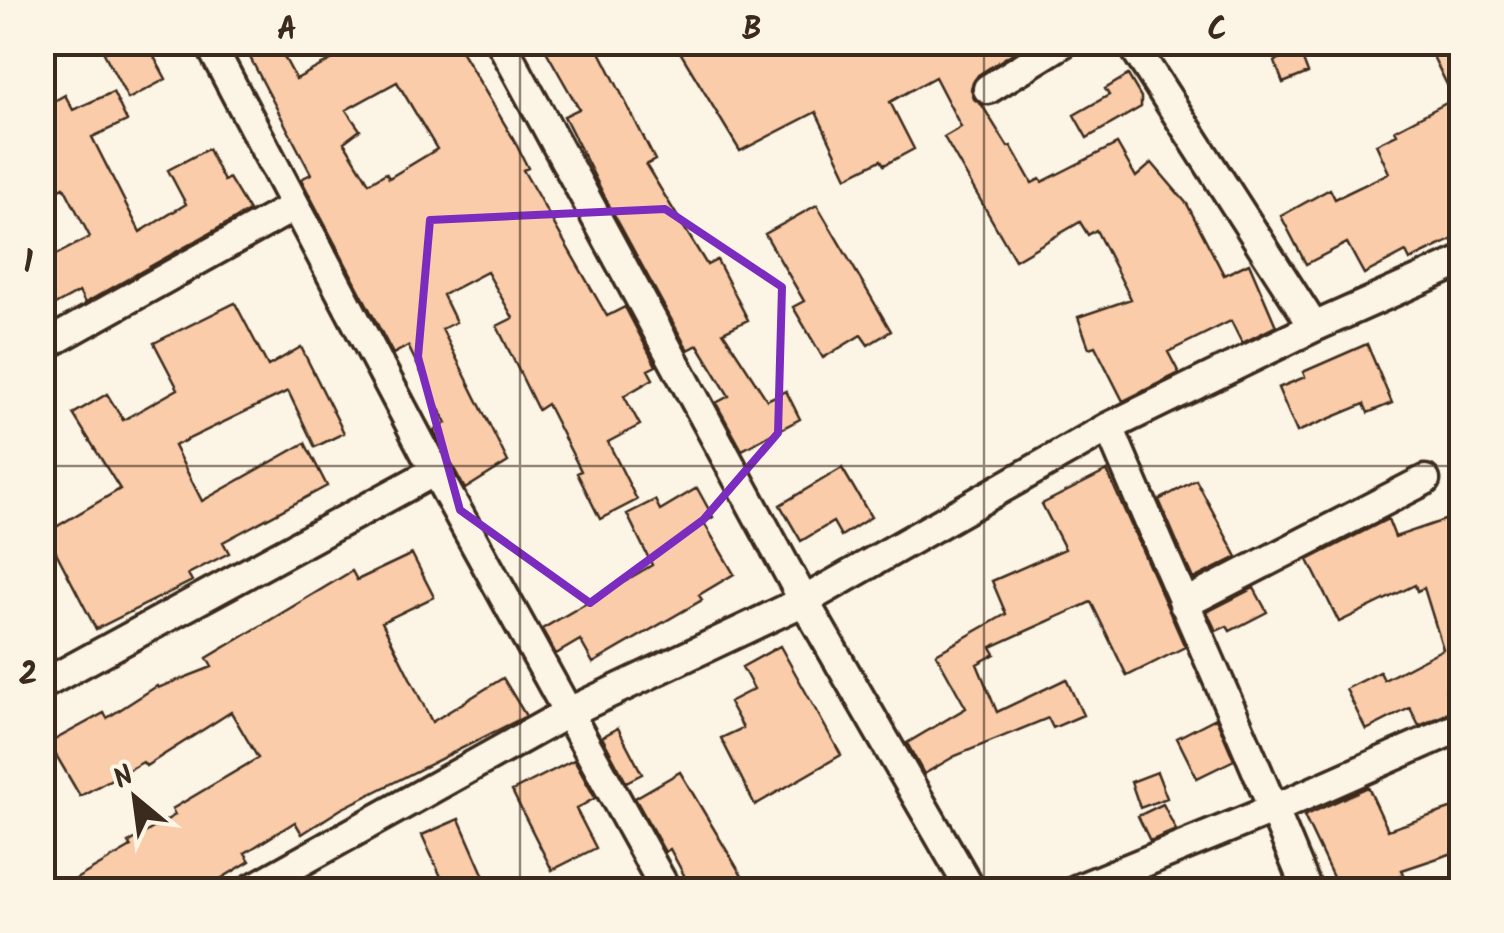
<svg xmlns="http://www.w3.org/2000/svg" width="1504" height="933" viewBox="0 0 1504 933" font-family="Kalam,sans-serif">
<rect width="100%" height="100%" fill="#fcf5e5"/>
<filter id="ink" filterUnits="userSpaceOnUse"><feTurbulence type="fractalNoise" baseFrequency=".01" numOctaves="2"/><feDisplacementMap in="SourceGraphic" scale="20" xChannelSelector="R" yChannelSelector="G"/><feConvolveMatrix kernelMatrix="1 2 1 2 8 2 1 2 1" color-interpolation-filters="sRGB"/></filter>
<g filter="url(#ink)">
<!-- building -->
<path fill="#facca9" stroke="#3b2a1e" stroke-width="2.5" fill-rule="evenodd" d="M124,42H146L166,79L128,99L104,53Z
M242,42H276L296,79L364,42H456L513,138L528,168L523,170L607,316L625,307L656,366L648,370L653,379L624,396L640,425L608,442L637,500L600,519L577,473L581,471L547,404L538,410L497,326L513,318L487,272L443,295L456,322L442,329L508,462L465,489L434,431L446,423L408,346L393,354L301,179L311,174ZM397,82L437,149L389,178L386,173L369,183L344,142L360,130L346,110Z
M541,42H595L655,160L646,165L707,265L717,260L748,320L723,332L767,400L786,391L800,419L742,450L716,403L729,396L698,345L688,350L610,207L564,116L579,109Z
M674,42H1030L978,75L971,89L974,99L982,105L1008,147L1011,146L1032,183L1040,179L1042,182L1117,144L1136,177L1152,163L1187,204L1224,275L1249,263L1276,326L1242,343L1231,321L1168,352L1179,373L1123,401L1095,346L1089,348L1078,317L1131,299L1096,230L1088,235L1080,222L1015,260L944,137L961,127L935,77L890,102L914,149L884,165L881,160L847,177L816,112L740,151Z
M1426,42H1462V235L1410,260L1406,252L1364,274L1347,243L1306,264L1281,216L1330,189L1335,199L1389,173L1376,144L1397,134L1395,130L1454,99Z
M1297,44L1308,73L1283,83L1275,62Z
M1128,75L1141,97V107L1087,138L1074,115L1109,95L1105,89Z
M113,92L127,121L92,137L140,232L186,204L168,170L208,149L224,181L229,178L249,211L85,303L79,292L42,312V262L90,237L64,187L42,198V108L65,95L73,110Z
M817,205L891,331L868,345L861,335L823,358L793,307L804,301L765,234Z
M235,303L268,366L301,347L344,433L315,447L288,391L174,446L202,501L305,443L327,486L223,542L229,553L188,574L192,581L96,629L46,533L120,489L73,414L107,394L123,420L178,389L154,343Z
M1367,344L1392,403L1368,413L1364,404L1297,432L1278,388L1305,377L1303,372Z
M842,468L871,517L841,536L833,522L801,541L780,505Z
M1107,471L1185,647L1127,676L1091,602L991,647L995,654L977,664L997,712L1066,679L1083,715L1053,728L1048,718L955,756L924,774L907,743L966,708L936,654L1006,614L992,581L1065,549L1042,504Z
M1196,480L1237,557L1193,579L1159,500Z
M697,488L713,517L704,523L734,574L699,595L702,600L593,663L580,640L556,654L542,629L652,565L627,514L655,500L660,510Z
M1462,514V687L1446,691L1456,710L1419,726L1410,708L1366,730L1346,689L1380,672L1384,680L1443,649L1424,588L1417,591L1415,585L1339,622L1308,560L1388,519L1395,537Z
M412,554L434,597L382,622L432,722L503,678L526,716L341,809L302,834L295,822L245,853L250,861L202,890H57L131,847L128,843L175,815L172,809L258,758L231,712L146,766L143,762L80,796L49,743L104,713L107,718L157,686L158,688L212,667L207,658L352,571L357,580Z
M1254,588L1267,612L1230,631L1227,626L1216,631L1207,612Z
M780,646L841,755L755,805L721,738L743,728L729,702L754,689L742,667Z
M1216,718L1234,760L1197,778L1177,738Z
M618,728L642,774L626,782L602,737Z
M574,760L595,798L576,809L596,848L552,870L512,791Z
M680,772L742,876L715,890H692L670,849L665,852L635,798Z
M1157,772L1167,798L1140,808L1131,782Z
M1368,787L1388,830L1462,805V850L1402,870L1404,874L1393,879L1398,890H1339L1304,816Z
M1163,804L1176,830L1150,841L1138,816Z
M459,819L490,890H447L422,835Z"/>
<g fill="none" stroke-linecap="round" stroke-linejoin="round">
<defs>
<path id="minor" d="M209,42L435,471L666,890
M501,42L804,601L971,890
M1131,42L1314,327
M988,89L1064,42
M42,347L295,206
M1109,427C1174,582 1244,735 1307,890
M1184,604L1425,480
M42,685L435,471
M250,890L567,713L804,601L1109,427L1314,327L1462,261
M1076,890L1274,809L1462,726"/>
</defs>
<!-- minor casing -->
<use href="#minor" stroke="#3b2a1e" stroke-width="35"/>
<!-- minor -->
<use href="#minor" stroke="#fcf5e5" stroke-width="28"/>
</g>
</g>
<!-- marked area -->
<path fill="none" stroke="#7b2cbf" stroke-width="8" stroke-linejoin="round" d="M665,209L782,287L778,433L703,520L590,603L460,510L418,357L430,220Z"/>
<!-- grid -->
<path fill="none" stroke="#3b2a1e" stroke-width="2.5" stroke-opacity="0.55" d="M520,42V890M984,42V890M42,466H1462"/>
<!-- margin -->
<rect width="1504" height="933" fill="none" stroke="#fcf5e5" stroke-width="110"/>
<!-- north arrow -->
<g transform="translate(135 798) rotate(331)" stroke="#fcf5e5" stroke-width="8" paint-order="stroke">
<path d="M0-8L18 38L0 25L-18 38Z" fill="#3b2a1e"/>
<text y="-15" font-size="28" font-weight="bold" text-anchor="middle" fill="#3b2a1e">N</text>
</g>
<rect x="55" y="55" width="1394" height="823" fill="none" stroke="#3b2a1e" stroke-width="4"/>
<g font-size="32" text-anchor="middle" font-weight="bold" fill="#3b2a1e">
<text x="287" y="39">A</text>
<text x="752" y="39">B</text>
<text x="1217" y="39">C</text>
<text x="28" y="272">1</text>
<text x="28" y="684">2</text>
</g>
</svg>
